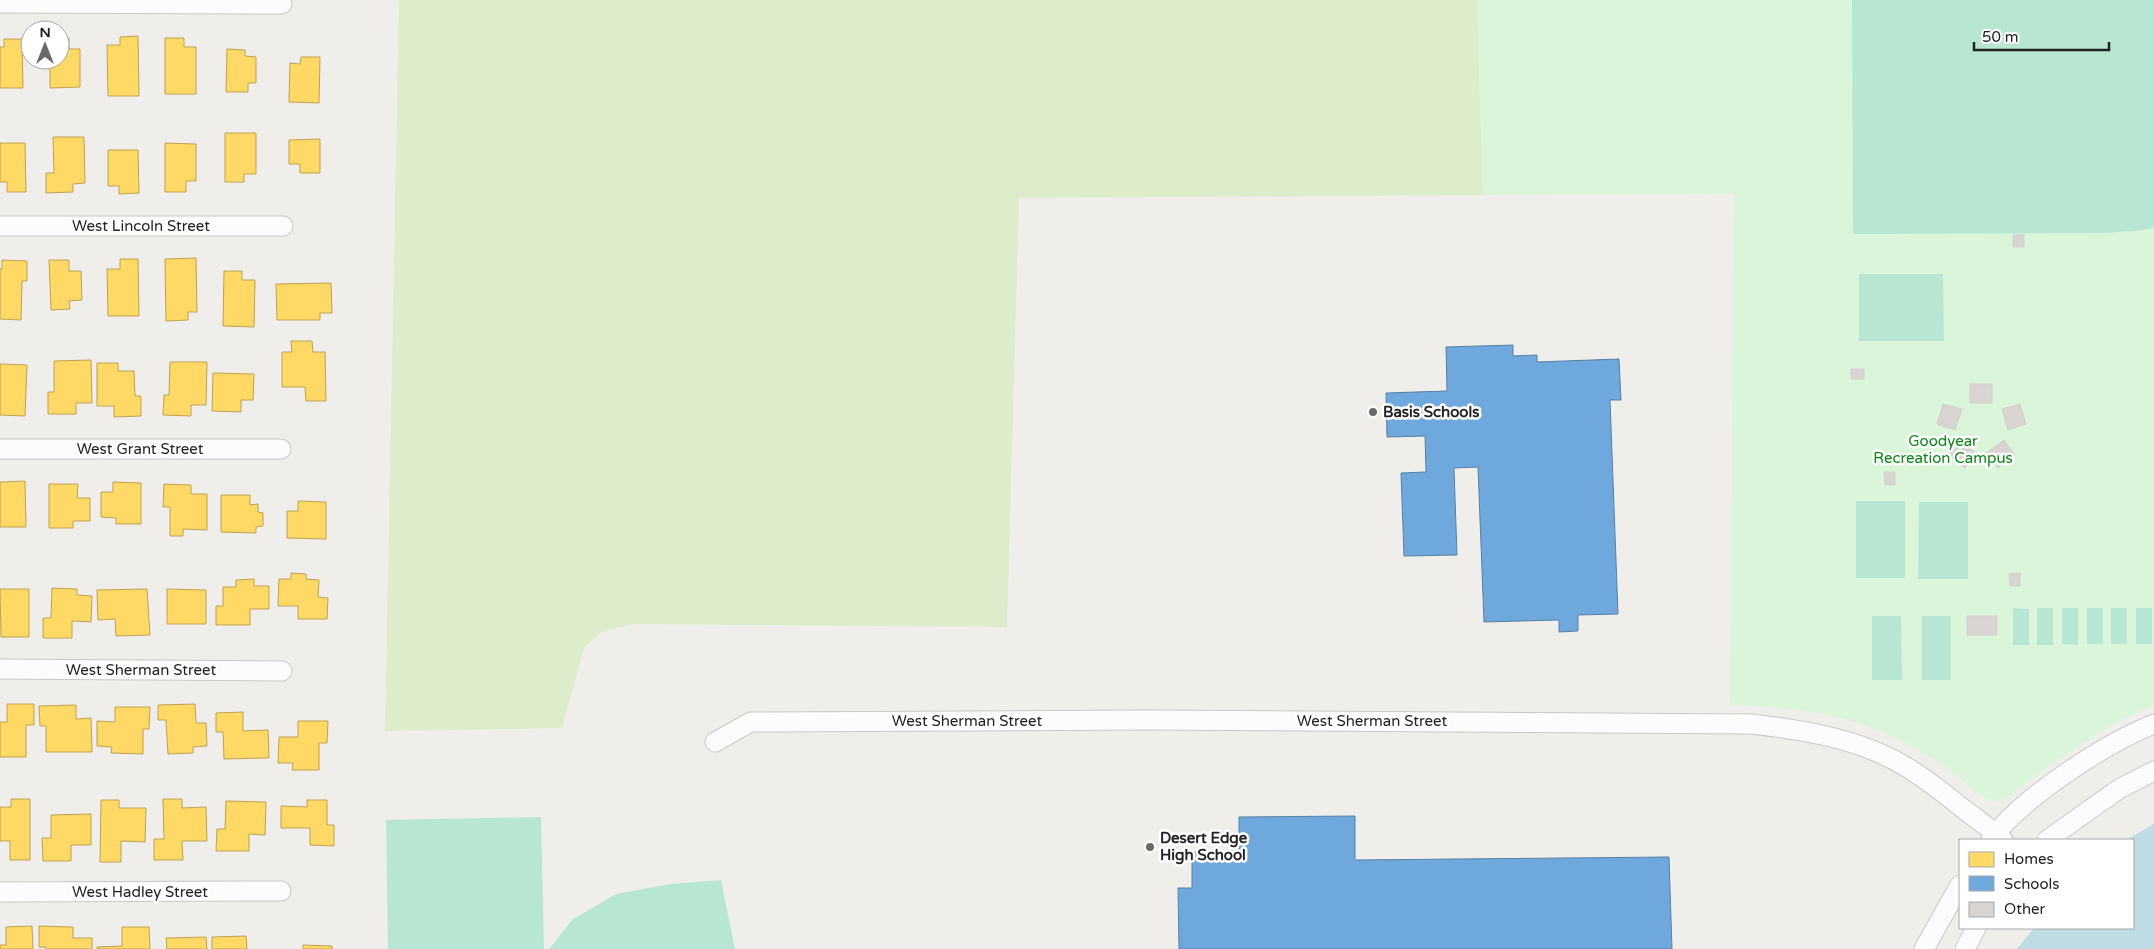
<svg xmlns="http://www.w3.org/2000/svg" width="2154" height="949" viewBox="0 0 2154 949" font-family="'Varela Round',sans-serif">
<rect width="100%" height="100%" fill="#f0eeeb"/>
<!-- grass -->
<path fill="#ddeccb" d="M399,0H1477L1483,195L1019,198L1007,627L634,624L601,632L584,648L562,728L385,731Z"/>
<!-- park -->
<path fill="#daf5da" d="M1477,0H2154V706C2097,728 2052,764 2004,800C1999,801 1993,801 1989,800C1974,794 1962,779 1949,769C1940,762 1928,755 1917,749C1856,714 1799,708 1730,705L1734,194L1483,195Z"/>
<!-- pitch -->
<path fill="#b7e6d2" d="M1852,0H2154V228L2143,230L2107,233L1853,234Z
M1859,274H1943L1944,341H1859Z
M1856,501H1905V578H1856Z
M1919,502H1968V579H1918Z
M2013,608L2029,609V645H2013Z
M2037,608H2053V645H2037Z
M2062,608H2078V645L2062,644Z
M2087,608H2103V644H2087Z
M2111,608H2127V644H2111Z
M2136,608H2152V644H2136Z
M1872,616H1901L1902,680H1872Z
M1922,616H1951V680H1922Z
M541,817L544,949H388L386,820Z
M721,880L735,949H549L573,919L616,894L671,884Z"/>
<!-- water -->
<path fill="#bfdbe3" d="M2154,824V949H2017L2034,928H2133V840H2126Z"/>
<!-- homes -->
<path fill="#ffd966" stroke="#bda252" d="M138,36L139,96H108L107,45H120V37Z
M60,38H69V49H80V87L50,88V60H60Z
M165,38H184V47H196V94H165Z
M4,39H22L23,88H0V47H4Z
M227,49L245,50V56L256,57V83H248V92H226Z
M301,57H320L319,103L289,102L290,63L300,64Z
M225,133H256V174H244V182H225Z
M53,137H84L85,183L73,184V192L46,193V173H54Z
M320,139V173H300V164H289V140Z
M0,143H25L26,192H7V182H0Z
M165,143L196,144V181H186V192H165Z
M108,150H138L139,193L119,194V186H108Z
M196,258L197,312H188V320L166,321L165,259Z
M120,259H138L139,316H108L107,269H120Z
M2,260L27,261V281H22L21,320L0,319V269H2Z
M49,260H69V271H81L82,300L69,301L70,309L51,310Z
M224,271H242V280H255L254,327L223,326Z
M331,283L332,313H320V320H277L276,284Z
M291,341H312L313,352H325L326,401H306L305,387H282V352H292Z
M91,360L92,403H76V414H48V392H54V361Z
M170,362H207L206,405H191V416L163,415L164,395H169Z
M97,363H118V371H134L135,396H141V416L114,417V406H97Z
M0,364L27,365L25,416L0,415Z
M213,373L254,374L253,400H241V412L212,411Z
M25,481L26,527H0V482Z
M113,482L141,483V524H116V518L101,517V492H113Z
M49,484H78L77,498H90V521H73V528H49Z
M164,484L191,485V494H207V530L183,529V536H170V507H163Z
M221,495H250V505L258,504V512L263,513V526L256,527V533L221,532Z
M298,501L326,502V539L287,538V511H298Z
M291,573L306,574V579L319,580L318,597L328,598L327,619H298V606H278L279,579H291Z
M254,579V586H269V609H250V625H216V606H223V587H236V580Z
M52,588L77,589V595L92,596L91,622L72,621V638H43V618H51Z
M0,589H29V637H1Z
M147,589L150,635L116,636L115,619L98,620L97,590Z
M167,589L206,590V624H167Z
M7,704H34V725H26V757H0V722H7Z
M195,704L196,723H206L207,746L193,747V753L168,754L166,720H158V705Z
M76,705V719L91,718L92,752H46V726H40L39,706Z
M115,707H150L149,729H143V754L111,753L112,747L97,746V721L115,722Z
M243,712V731L268,730L269,758L224,759L223,732H216V713Z
M298,721H328L327,743H319V770H292L293,763H278L279,737H298Z
M11,799H30V860H10V841H0V807H11Z
M163,799H182V808L206,807L207,841H182L183,860H154V839H164Z
M101,800H119V808H146L145,842L121,841V862H100Z
M307,800H327V825H334V846L310,845V828H281V806L307,807Z
M226,801L266,802L265,835L249,834V851H216L217,829H225Z
M91,814V845H71V861H43L42,838H51V815Z
M32,926L33,949H0V945H6V927Z
M39,926L73,927V938H92V949H46V947H39Z
M122,927H149L150,949H97V947L122,946Z
M246,936L247,949H212V937Z
M206,937L207,949H167L166,938Z
M303,945L332,946V949H303Z"/>
<!-- schools -->
<path fill="#6fa8dc" stroke="#5880a4" d="M1513,345V356L1537,355V362L1619,359L1621,400H1610L1618,614L1578,615V631L1559,632V620L1484,622L1478,467L1454,468L1457,555L1404,556L1401,473L1426,472L1425,436L1387,437L1386,393L1447,391L1446,347Z
M1355,816V860L1669,857L1672,949H1179L1178,888H1192V852L1239,851V817Z"/>
<!-- building -->
<path fill="#d7d4d2" stroke="#d3d0cc" d="M2024,234V247H2013V235Z
M1851,369H1864V379H1851Z
M1970,384H1992V403H1970Z
M1943,404L1962,409L1955,430L1937,424Z
M2020,404L2026,424L2008,430L2002,409Z
M1958,440L1976,453L1965,468L1947,455Z
M2004,440L2015,455L1998,468L1986,453Z
M1884,472H1895V485H1885Z
M2020,573V586H2010L2009,574Z
M1967,616H1997V635H1967Z"/>
<g fill="none" stroke-linecap="round" stroke-linejoin="round">
<defs>
<path id="minor" d="M0,3L282,4
M0,226H283
M0,449H281
M0,669L282,671
M715,742L751,722L1145,720L1751,724C1804,730 1862,739 1908,768C1927,780 1944,793 1961,807C1975,818 1990,828 2003,840
M1991,840C2021,798 2106,743 2154,724
M2047,840L2119,789L2154,771
M0,892L281,891
M1924,949L1960,885
M1965,949L1976,928"/>
</defs>
<!-- minor casing -->
<use href="#minor" stroke="#c9c8c7" stroke-width="21"/>
<!-- minor -->
<use href="#minor" stroke="#fdfcfc" stroke-width="19"/>
</g>
<!-- markers -->
<g fill="#6a6968" stroke="#fff" stroke-width="2">
<circle cx="1373" cy="412" r="5"/>
<circle cx="1150" cy="847" r="5"/>
</g>
<g text-anchor="middle" dominant-baseline="central" stroke-width="5" stroke-linejoin="round" paint-order="stroke">
<!-- street labels -->
<g font-size="15" fill="#222" stroke="#fff">
<text x="141" y="226">West Lincoln Street</text>
<text x="140" y="449">West Grant Street</text>
<text x="141" y="670">West Sherman Street</text>
<text x="967" y="721">West Sherman Street</text>
<text x="1372" y="721">West Sherman Street</text>
<text x="140" y="892">West Hadley Street</text>
</g>
<!-- poi labels -->
<g font-size="15" font-weight="bold" fill="#222" stroke="#fff" text-anchor="start">
<text x="1383" y="412">Basis Schools</text>
<text x="1160" y="838">Desert Edge<tspan x="1160" dy="17">High School</tspan></text>
</g>
<!-- park labels -->
<g font-size="15" fill="#0c8416" stroke="#fff">
<text x="1943" y="441">Goodyear<tspan x="1943" dy="17">Recreation Campus</tspan></text>
</g>
</g>
<!-- legend -->
<rect x="1959" y="839" width="175" height="90" fill="#ffffff" stroke="#a7a7a7"/>
<rect x="1969" y="852" width="25" height="15" fill="#ffd966" stroke="#a7a7a7"/>
<text x="2004" y="864" font-size="15" fill="#222222">Homes</text>
<rect x="1969" y="876" width="25" height="15" fill="#6fa8dc" stroke="#a7a7a7"/>
<text x="2004" y="889" font-size="15" fill="#222222">Schools</text>
<rect x="1969" y="902" width="25" height="15" fill="#d7d4d2" stroke="#a7a7a7"/>
<text x="2004" y="914" font-size="15" fill="#222222">Other</text>
<!-- north arrow -->
<g transform="translate(45 45)"><circle r="24" fill="#ffffff" stroke="#a7a7a7"/>
<path d="M0-4L9 19L0 12L-9 19Z" fill="#6a6968"/>
<text y="-8" font-size="14" font-weight="bold" text-anchor="middle" fill="#222222">N</text>
</g>
<!-- scale -->
<path d="M1974 42v8h135v-8" fill="none" stroke="#222222" stroke-width="2.5"/>
<text x="1982" y="42" font-size="15" fill="#222222" stroke="#ffffff" stroke-width="4" paint-order="stroke">50 m</text>
</svg>
